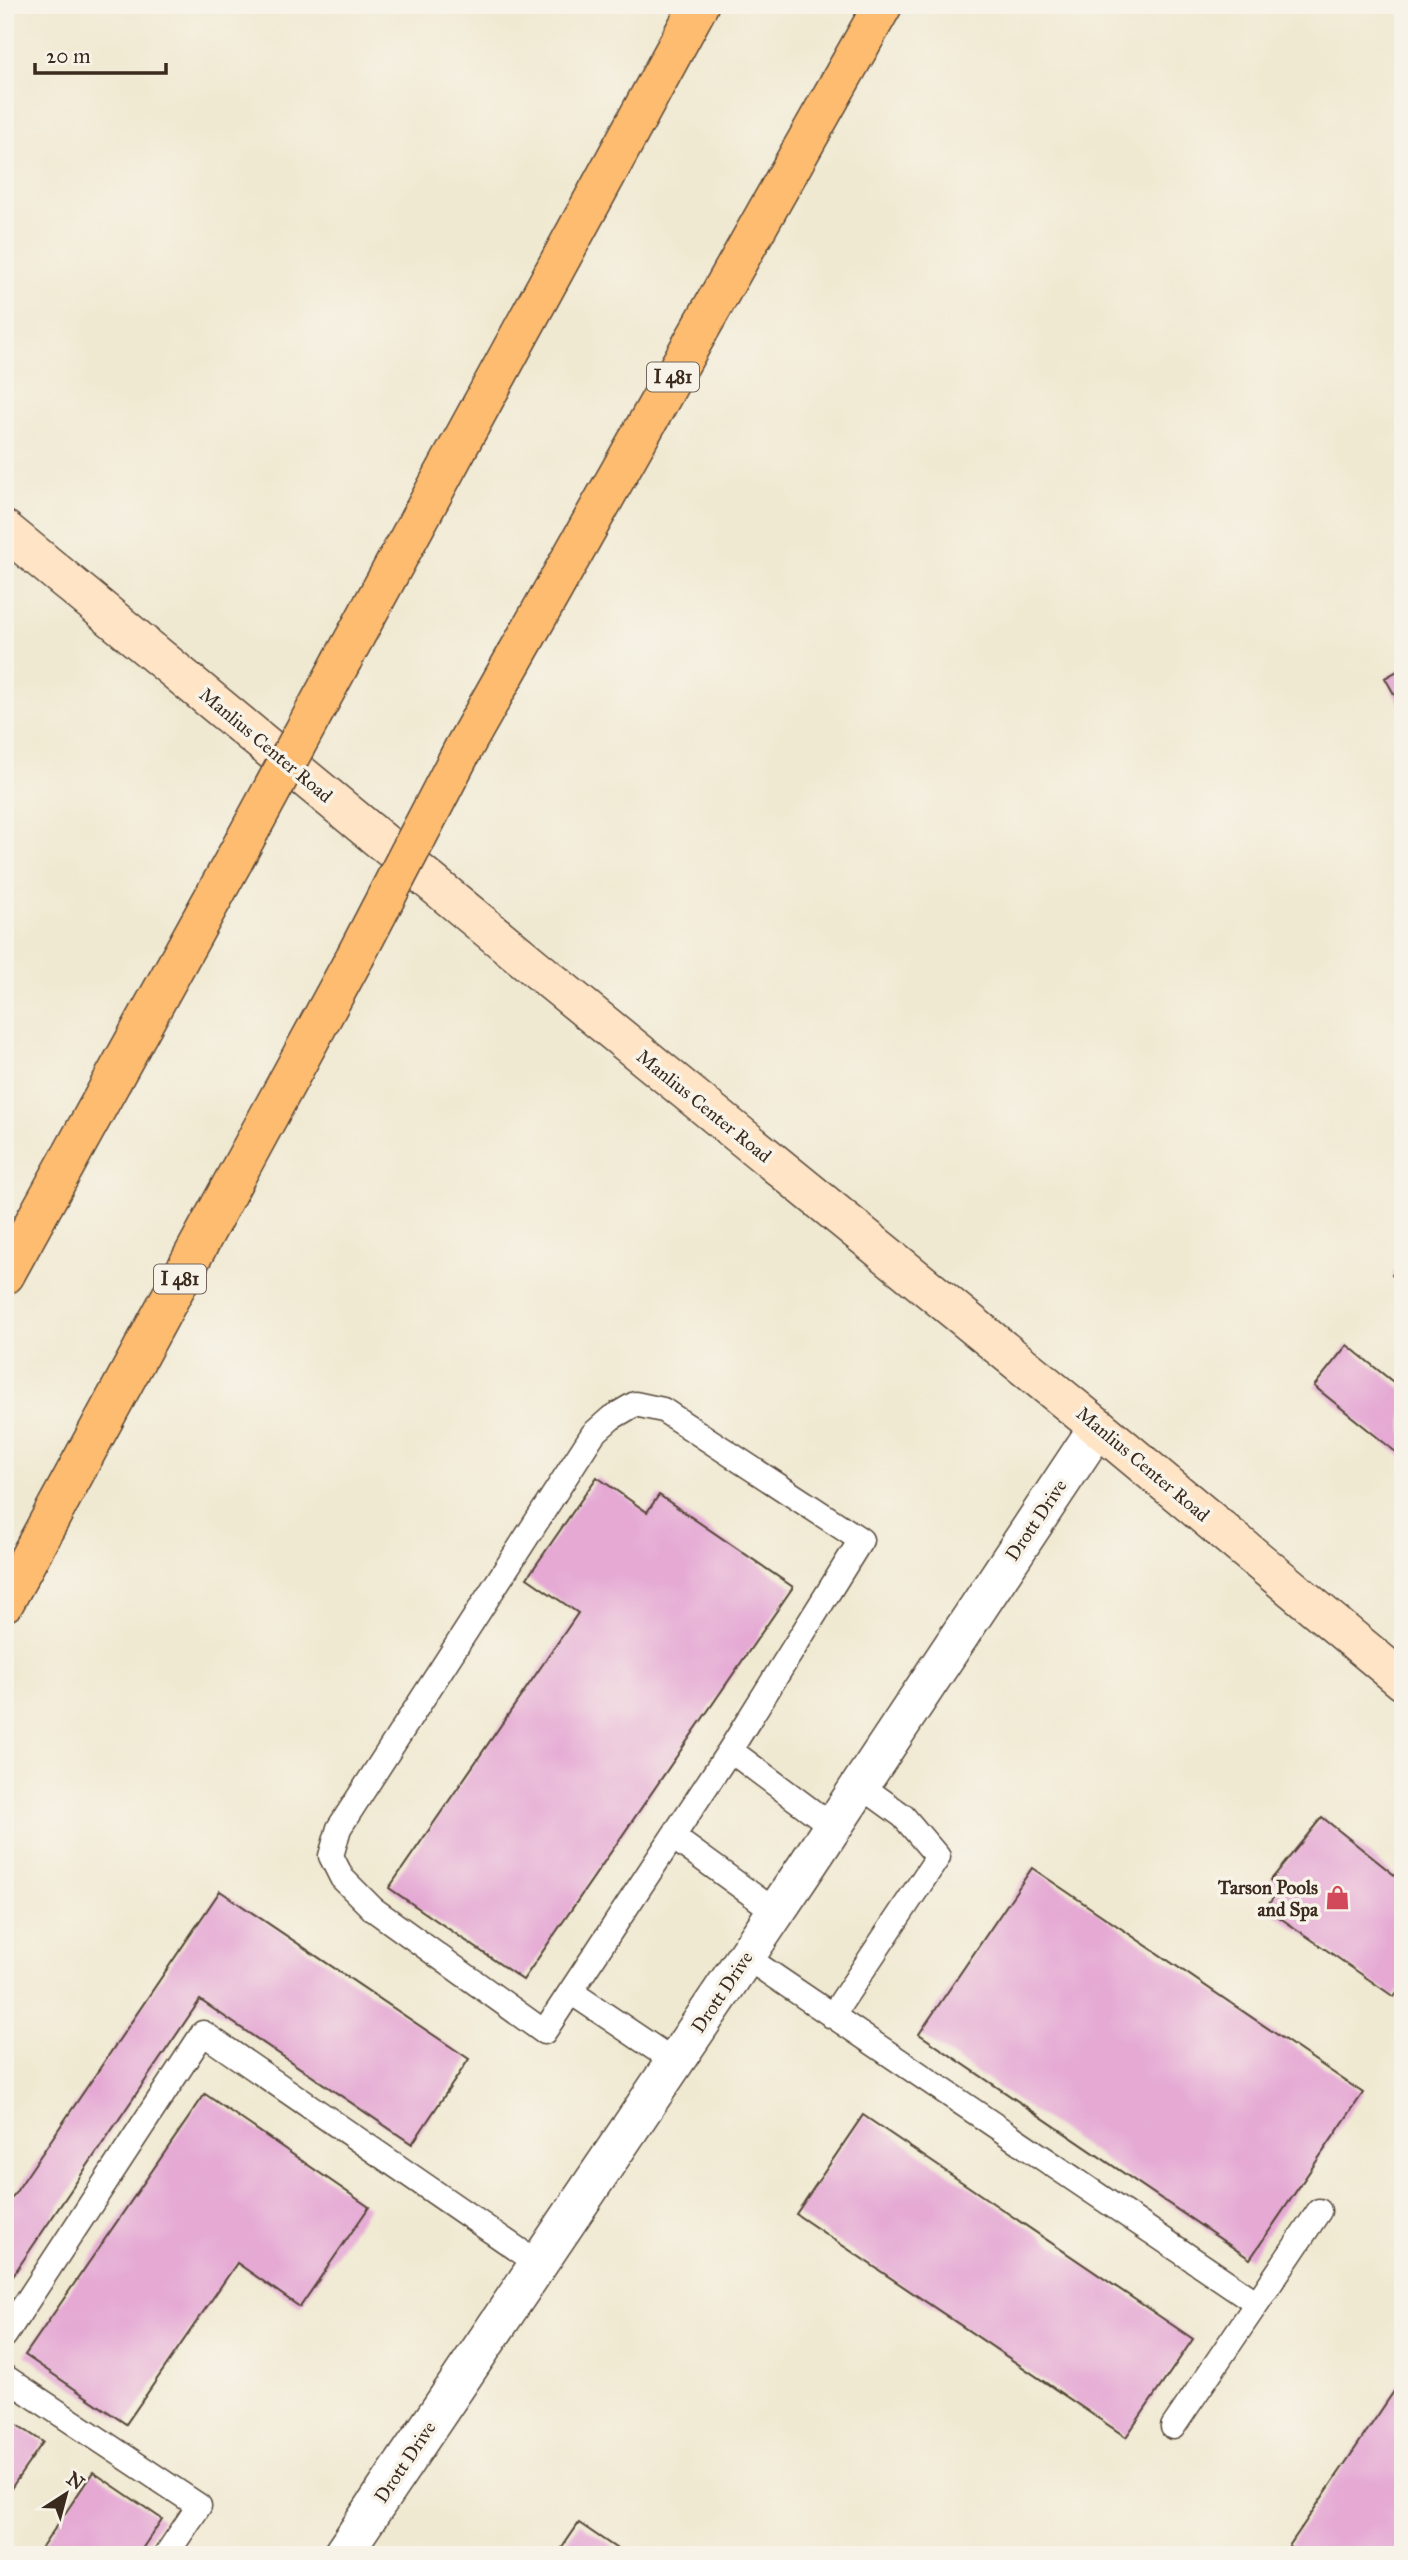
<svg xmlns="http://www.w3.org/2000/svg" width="1408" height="2560" viewBox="0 0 1408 2560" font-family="'IM FELL Great Primer',serif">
<rect width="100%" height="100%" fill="#f7f3e8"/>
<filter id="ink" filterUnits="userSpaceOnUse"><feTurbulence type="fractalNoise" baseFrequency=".0143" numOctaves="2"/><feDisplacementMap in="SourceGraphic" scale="14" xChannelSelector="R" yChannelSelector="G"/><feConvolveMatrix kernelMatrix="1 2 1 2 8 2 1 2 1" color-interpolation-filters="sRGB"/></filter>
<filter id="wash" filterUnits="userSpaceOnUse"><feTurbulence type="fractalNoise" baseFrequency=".00686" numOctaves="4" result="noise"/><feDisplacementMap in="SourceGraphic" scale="28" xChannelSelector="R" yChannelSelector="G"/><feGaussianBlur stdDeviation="1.57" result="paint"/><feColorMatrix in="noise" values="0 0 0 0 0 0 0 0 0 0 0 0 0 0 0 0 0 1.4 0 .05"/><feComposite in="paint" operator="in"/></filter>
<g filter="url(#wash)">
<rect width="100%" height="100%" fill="#f0e9d2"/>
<g id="blocks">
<!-- building -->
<path fill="#e5a9d4" d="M1403,668V710L1385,678Z
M1403,1261V1284L1392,1275Z
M1347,1345L1403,1390V1458L1314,1386Z
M597,1477L647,1512L659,1495L793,1587L523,1980L389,1888L578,1613L527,1578Z
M1322,1817L1403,1882V1985L1394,1997L1266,1908L1280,1888L1270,1881Z
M1032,1868L1363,2093L1250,2259L919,2034Z
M220,1891L469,2059L412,2144L200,2000L5,2287V2208Z
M205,2094L369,2207L300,2307L237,2263L126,2424L25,2355Z
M863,2115L1193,2339L1126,2437L796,2214Z
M1403,2378V2555H1283Z
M7,2418L43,2442L5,2497V2421Z
M93,2472L162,2519L138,2555H37Z
M579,2523L626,2555H557Z"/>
</g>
</g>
<g filter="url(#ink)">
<use href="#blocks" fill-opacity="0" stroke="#564739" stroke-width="2"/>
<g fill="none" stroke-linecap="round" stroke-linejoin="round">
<defs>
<path id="lane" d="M730,1750L544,2032L373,1909L342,1878L331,1856L339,1828L593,1434L611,1418L635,1404L663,1410L861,1540L730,1750L833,1827
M673,1837L776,1912
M746,1957L1257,2303L1173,2427
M571,1992L675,2062
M832,2016L938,1857L903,1816L860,1785
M1257,2303L1319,2211
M5,2335L203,2033L539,2264
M5,2377L199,2506L166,2555"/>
<path id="street" d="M342,2555L802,1873L1098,1427"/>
<path id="secondary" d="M5,530L534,967L1098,1427L1403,1681"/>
<path id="highway" d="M343,659L699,5
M463,749L883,5
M5,1275L234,860
M5,1602L355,957"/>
</defs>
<!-- lane casing -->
<use href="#lane" stroke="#564739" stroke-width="27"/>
<!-- street casing -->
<use href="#street" stroke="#564739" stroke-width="41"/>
<!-- secondary casing -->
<use href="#secondary" stroke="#564739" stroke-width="41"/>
<!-- highway casing -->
<use href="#highway" stroke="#564739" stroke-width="41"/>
<!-- lane -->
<use href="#lane" stroke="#fff" stroke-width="24"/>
<!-- street -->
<use href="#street" stroke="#fff" stroke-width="38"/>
<!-- secondary -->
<use href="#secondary" stroke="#ffe4c6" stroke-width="38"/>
<!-- highway -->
<use href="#highway" stroke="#febc70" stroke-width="38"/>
<defs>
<path id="highway-bridge" d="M234,860L343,659
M355,957L463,749"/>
</defs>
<!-- highway-bridge casing -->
<use href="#highway-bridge" stroke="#564739" stroke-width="41" stroke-linecap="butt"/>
<!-- highway-bridge -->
<use href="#highway-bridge" stroke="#febc70" stroke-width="38"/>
</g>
</g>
<!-- icons -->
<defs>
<symbol id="shop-bare" viewBox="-9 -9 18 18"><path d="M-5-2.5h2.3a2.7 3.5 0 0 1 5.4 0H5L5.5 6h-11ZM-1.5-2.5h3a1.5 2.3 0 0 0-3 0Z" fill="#d1495b" stroke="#f7f3e8" stroke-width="2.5" paint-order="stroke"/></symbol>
</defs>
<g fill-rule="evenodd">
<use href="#shop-bare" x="1320" y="1880" width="35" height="35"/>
</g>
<g text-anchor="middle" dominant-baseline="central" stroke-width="7" stroke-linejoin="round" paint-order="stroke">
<!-- shield labels -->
<g fill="#f7f3e8" stroke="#73665b" stroke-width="2">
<rect x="647" y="362.5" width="52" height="29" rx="5"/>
<rect x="154" y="1264.5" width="52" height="29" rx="5"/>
</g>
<g font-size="18" font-weight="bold" fill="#3b2a1e">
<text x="673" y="377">I 481</text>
<text x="180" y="1279">I 481</text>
</g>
<!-- street labels -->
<g font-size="19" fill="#3b2a1e" stroke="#f7f3e8">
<text transform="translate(266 745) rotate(40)">Manlius Center Road</text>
<text transform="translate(704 1106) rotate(39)">Manlius Center Road</text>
<text transform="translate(1143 1464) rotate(40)">Manlius Center Road</text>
<text transform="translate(1036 1520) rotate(-56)">Drott Drive</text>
<text transform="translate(722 1992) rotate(-56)">Drott Drive</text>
<text transform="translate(405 2462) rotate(-56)">Drott Drive</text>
</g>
<!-- poi labels -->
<g font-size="19" font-weight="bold" fill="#3b2a1e" stroke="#f7f3e8" text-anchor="end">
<text x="1318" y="1887">Tarson Pools<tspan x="1318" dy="22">and Spa</tspan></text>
</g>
</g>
<!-- margin -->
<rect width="1408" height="2560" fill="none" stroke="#f7f3e8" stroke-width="28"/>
<!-- north arrow -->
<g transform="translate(66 2494) rotate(36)" stroke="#f7f3e8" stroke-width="5" paint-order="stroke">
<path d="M0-5L12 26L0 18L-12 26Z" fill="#3b2a1e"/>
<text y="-10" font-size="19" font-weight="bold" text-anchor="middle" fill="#3b2a1e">N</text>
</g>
<!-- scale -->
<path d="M35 63v10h131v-10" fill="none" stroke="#3b2a1e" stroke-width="3.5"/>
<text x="46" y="63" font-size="21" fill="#3b2a1e" stroke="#f7f3e8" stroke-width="5" paint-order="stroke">20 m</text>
</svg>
